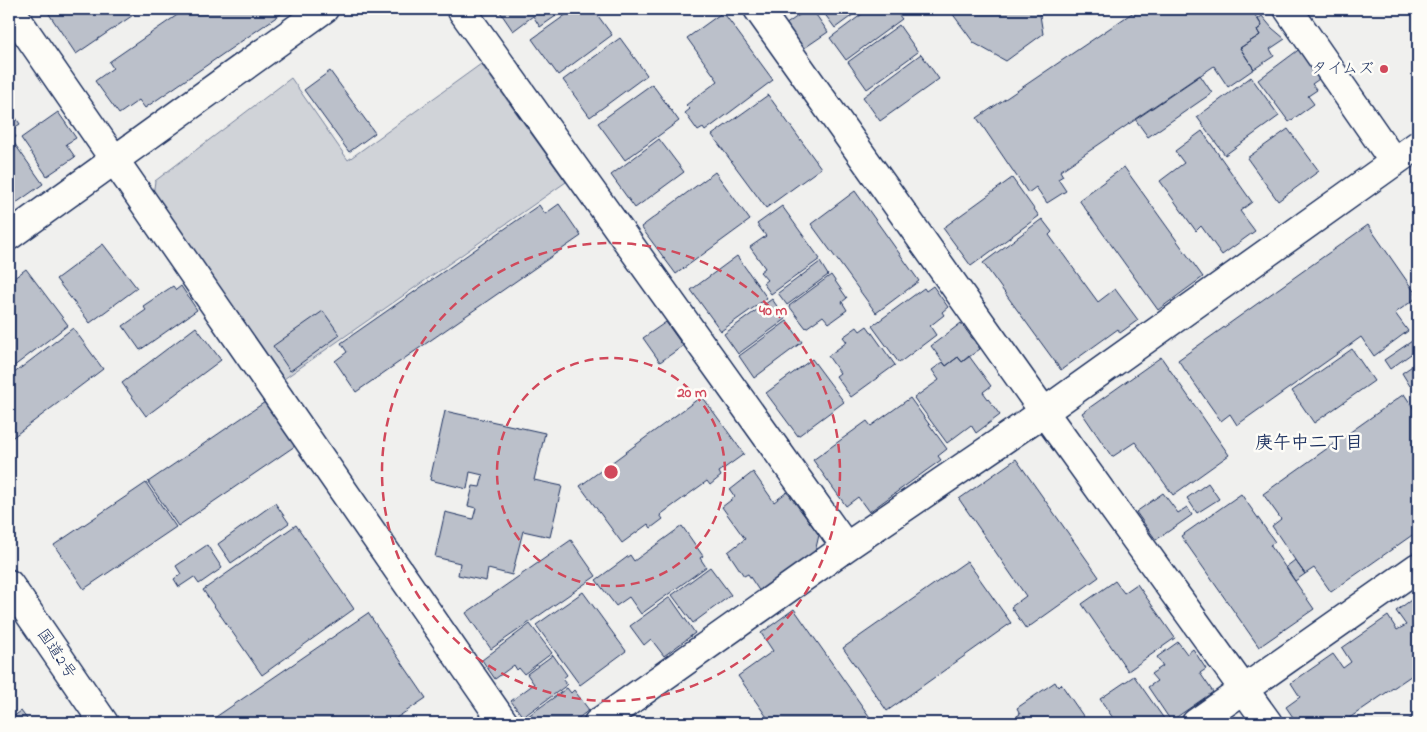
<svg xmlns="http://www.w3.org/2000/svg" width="1427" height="732" viewBox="0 0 1427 732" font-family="'Indie Flower','Klee One',sans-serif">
<rect width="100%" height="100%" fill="#f0f0ee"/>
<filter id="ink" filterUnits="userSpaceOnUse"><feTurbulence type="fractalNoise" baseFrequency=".02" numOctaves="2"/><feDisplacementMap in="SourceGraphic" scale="10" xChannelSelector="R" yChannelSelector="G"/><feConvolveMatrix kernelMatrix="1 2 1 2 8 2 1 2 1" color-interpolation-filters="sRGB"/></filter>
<g filter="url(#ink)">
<!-- green -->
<path fill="#d0d3d8" stroke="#76819b" d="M481,64L566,182L281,381L153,195L155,181L291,78L348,160Z"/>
<!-- building -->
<path fill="#bbc0ca" stroke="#1b2f5e" d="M50,9H142L76,54L47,11Z
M186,9H288L145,108L139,100L119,114L95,81L113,68L109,62Z
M498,9H566L540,27L533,16L513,31Z
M574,9H593L612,35L558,75L532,39Z
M808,9H812L828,32L803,49L785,25Z
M821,9H861L835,28Z
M869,9H894L902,19L846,60L830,38Z
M949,9H1039L1043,34L1006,61L974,43Z
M1138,9H1251L1262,26L1257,30L1260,35L1240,48L1254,69L1228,87L1214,66L1060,171L1063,176L1058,179L1066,191L1047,203L1036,187L1028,193L977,118Z
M723,12L773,80L705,131L703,128L698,131L685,113L690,109L686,105L718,81L687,38Z
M1262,16L1272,28L1285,39L1270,49L1274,56L1254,69L1240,48L1260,35L1257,30L1262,26L1258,19Z
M899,25L918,52L867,89L848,62Z
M620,38L647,75L590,117L563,80Z
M1301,48L1322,77L1312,84L1317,90L1308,96L1314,104L1289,122L1258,80Z
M921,54L939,79L880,121L863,97Z
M330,71L375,133L349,152L304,90Z
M1200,75L1212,93L1148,137L1135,119Z
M1251,77L1279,116L1225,155L1197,117Z
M652,84L679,121L625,160L598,123Z
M768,95L821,168L766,208L712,135Z
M9,108L20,124L11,130L16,137L9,142Z
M58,112L76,138L66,144L75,157L47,176L21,138Z
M1288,129L1319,171L1278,201L1247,158Z
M1202,131L1252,202L1240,211L1255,231L1222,255L1201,226L1196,231L1160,181L1184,163L1175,151Z
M659,139L684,172L635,208L611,175Z
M14,143L43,184L9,208V147Z
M1124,167L1203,277L1158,310L1079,200Z
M715,172L750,220L676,274L641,227Z
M1012,178L1039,216L971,266L943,228Z
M855,191L919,281L876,313L811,224Z
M559,204L581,236L356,392L335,361L347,352L341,343L539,205L545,214Z
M782,206L820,259L771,294L763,283L767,280L760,272L765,268L750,247L766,236L757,224Z
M1042,219L1052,232L1049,235L1098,302L1115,289L1138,320L1120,333L1118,329L1061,370L983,263Z
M1368,225L1418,297L1395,313L1408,331L1374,356L1361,337L1237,425L1230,414L1221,421L1178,360Z
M103,244L137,288L90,323L56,279Z
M737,256L767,298L721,331L691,290Z
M820,262L828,275L787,305L778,293Z
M26,269L68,325L9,370V282Z
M831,275L847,298L842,302L847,310L829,323L823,316L806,328L789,306Z
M173,286L176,290L181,286L197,310L140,350L123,326L146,310L143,306Z
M933,286L948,307L942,312L944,315L930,326L936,335L899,363L872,326L924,288L926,291Z
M772,299L786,319L738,354L724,334Z
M323,311L340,335L290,371L273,346Z
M787,321L802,342L754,378L739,356Z
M666,322L683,346L660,362L643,338Z
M961,323L980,349L962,362L958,357L946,366L931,346Z
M867,326L895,365L851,397L836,376L840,373L828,356L847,342L843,337L857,327L860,331Z
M196,327L221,360L146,416L122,383Z
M73,328L103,369L9,440V377Z
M1418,337V349L1390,369L1384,360Z
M1352,349L1374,381L1314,423L1292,391Z
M969,356L991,386L983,392L1000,415L976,433L971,425L947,443L914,398L939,380L932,370L943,362L946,366L958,357L962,362Z
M1161,357L1229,455L1173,495L1135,442L1112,457L1082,413Z
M812,359L844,402L798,436L766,393Z
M1418,362V380L1410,386L1402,373Z
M1404,394L1418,415V441L1411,446L1418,456V531L1331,592L1314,568L1305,574L1295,560L1272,526L1281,519L1263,494Z
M702,396L744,454L719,472L721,476L710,485L707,481L660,515L663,519L651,528L648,524L622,543L580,486Z
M910,398L947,449L938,456L941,460L869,512L858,497L846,506L813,460L867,421L871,426Z
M265,402L295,446L178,526L148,482Z
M445,411L545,433L534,480L562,486L550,537L523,531L512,575L488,569L486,581L458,575L460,563L435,557L445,512L473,519L476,508L468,506L473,486L480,487L483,475L470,472L467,489L430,480Z
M1016,459L1099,577L1026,629L1011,607L1026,596L959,499Z
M753,472L774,502L787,492L819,535L815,552L760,592L748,574L744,576L728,552L745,539L722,507L735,497L730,490Z
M146,483L176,527L84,589L54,545Z
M1208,483L1219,499L1197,513L1187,498Z
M1163,493L1178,513L1187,507L1192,515L1156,540L1136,512Z
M1241,494L1275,542L1270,545L1314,609L1259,647L1181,536Z
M275,503L289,523L231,563L218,544Z
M296,525L354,609L262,675L203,590Z
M682,526L703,556L700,558L706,567L641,614L629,597L616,606L596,580L630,555L634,561Z
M571,540L596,576L491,649L466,613Z
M207,545L222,568L199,584L194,577L179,587L174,579L181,574L176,566Z
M1295,560L1305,574L1295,581L1286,567Z
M967,561L1011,623L887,711L843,648Z
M710,567L731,595L693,623L672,595Z
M1115,581L1124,593L1137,584L1175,638L1128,671L1082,604Z
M583,592L626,651L580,685L536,625Z
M1418,595V671L1342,723H1297L1286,707L1300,697L1291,683L1333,654L1343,668L1351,662L1342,648L1388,616L1397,630L1406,625L1396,611Z
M670,597L695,633L664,656L651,639L644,645L630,626Z
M794,609L874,723H771L738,676L773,651L761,633Z
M368,613L426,698L389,723H207Z
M530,624L552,653L524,674L519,668L517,670L514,665L495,679L482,660Z
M1178,642L1187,654L1193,649L1206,669L1200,673L1213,692L1171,721L1148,687L1157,681L1151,674L1163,666L1157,657Z
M553,655L567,675L562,679L567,685L523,717L511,701L534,684L527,674Z
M1134,676L1167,723H1111L1115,721L1100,699Z
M1055,682L1058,687L1061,684L1088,723H1022L1017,716L1020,714L1017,708Z
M567,688L571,693L574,690L589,710L572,723H527L524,719Z
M21,711L30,723H9V720Z
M1418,713V723H1404Z"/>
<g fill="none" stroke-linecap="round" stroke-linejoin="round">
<defs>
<path id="street" d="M10,9L504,723
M461,9L846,547
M758,9L1044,412L1268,723
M1288,9L1394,162
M9,236L324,9
M598,723L846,547L1044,412L1418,145
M1196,723L1418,567"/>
<path id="highway" d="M9,584L104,723"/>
</defs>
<!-- street casing -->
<use href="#street" stroke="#1b2f5e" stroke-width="31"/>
<!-- highway casing -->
<use href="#highway" stroke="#1b2f5e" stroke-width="31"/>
<!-- street -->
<use href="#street" stroke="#fdfcf7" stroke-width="28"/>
<!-- highway -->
<use href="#highway" stroke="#fdfcf7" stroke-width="28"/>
</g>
</g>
<!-- distance rings -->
<g fill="none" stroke="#d1495b" stroke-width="2.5" stroke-dasharray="9 6">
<circle cx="611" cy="472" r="114"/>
<circle cx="611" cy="472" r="229"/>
</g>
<!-- markers -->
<circle fill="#d1495b" stroke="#fdfcf7" stroke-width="2" cx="1384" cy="69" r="5"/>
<g text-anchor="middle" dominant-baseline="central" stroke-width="5" stroke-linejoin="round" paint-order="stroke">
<!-- poi labels -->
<g font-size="16" fill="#1b2f5e" stroke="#fdfcf7" text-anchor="end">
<text x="1374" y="69">タイムズ</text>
</g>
<!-- street labels -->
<g font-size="16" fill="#1b2f5e" stroke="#fdfcf7">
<text transform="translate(56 654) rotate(56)">国道2号</text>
</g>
<!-- neighbourhood labels -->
<g font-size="18" font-weight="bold" fill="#1b2f5e" stroke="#fdfcf7">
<text x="1309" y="444">庚午中二丁目</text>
</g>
</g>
<circle cx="611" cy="472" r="8" fill="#d1495b" stroke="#fdfcf7" stroke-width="2.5"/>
<g font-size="15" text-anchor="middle" font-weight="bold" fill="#d1495b" stroke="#fdfcf7" stroke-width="5" stroke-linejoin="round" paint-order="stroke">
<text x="773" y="315">40 m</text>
<text x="692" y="397">20 m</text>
</g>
<!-- margin -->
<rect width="1427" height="732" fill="none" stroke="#fdfcf7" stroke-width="30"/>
<rect x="15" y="15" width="1397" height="702" fill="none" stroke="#1b2f5e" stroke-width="2" filter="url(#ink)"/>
</svg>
